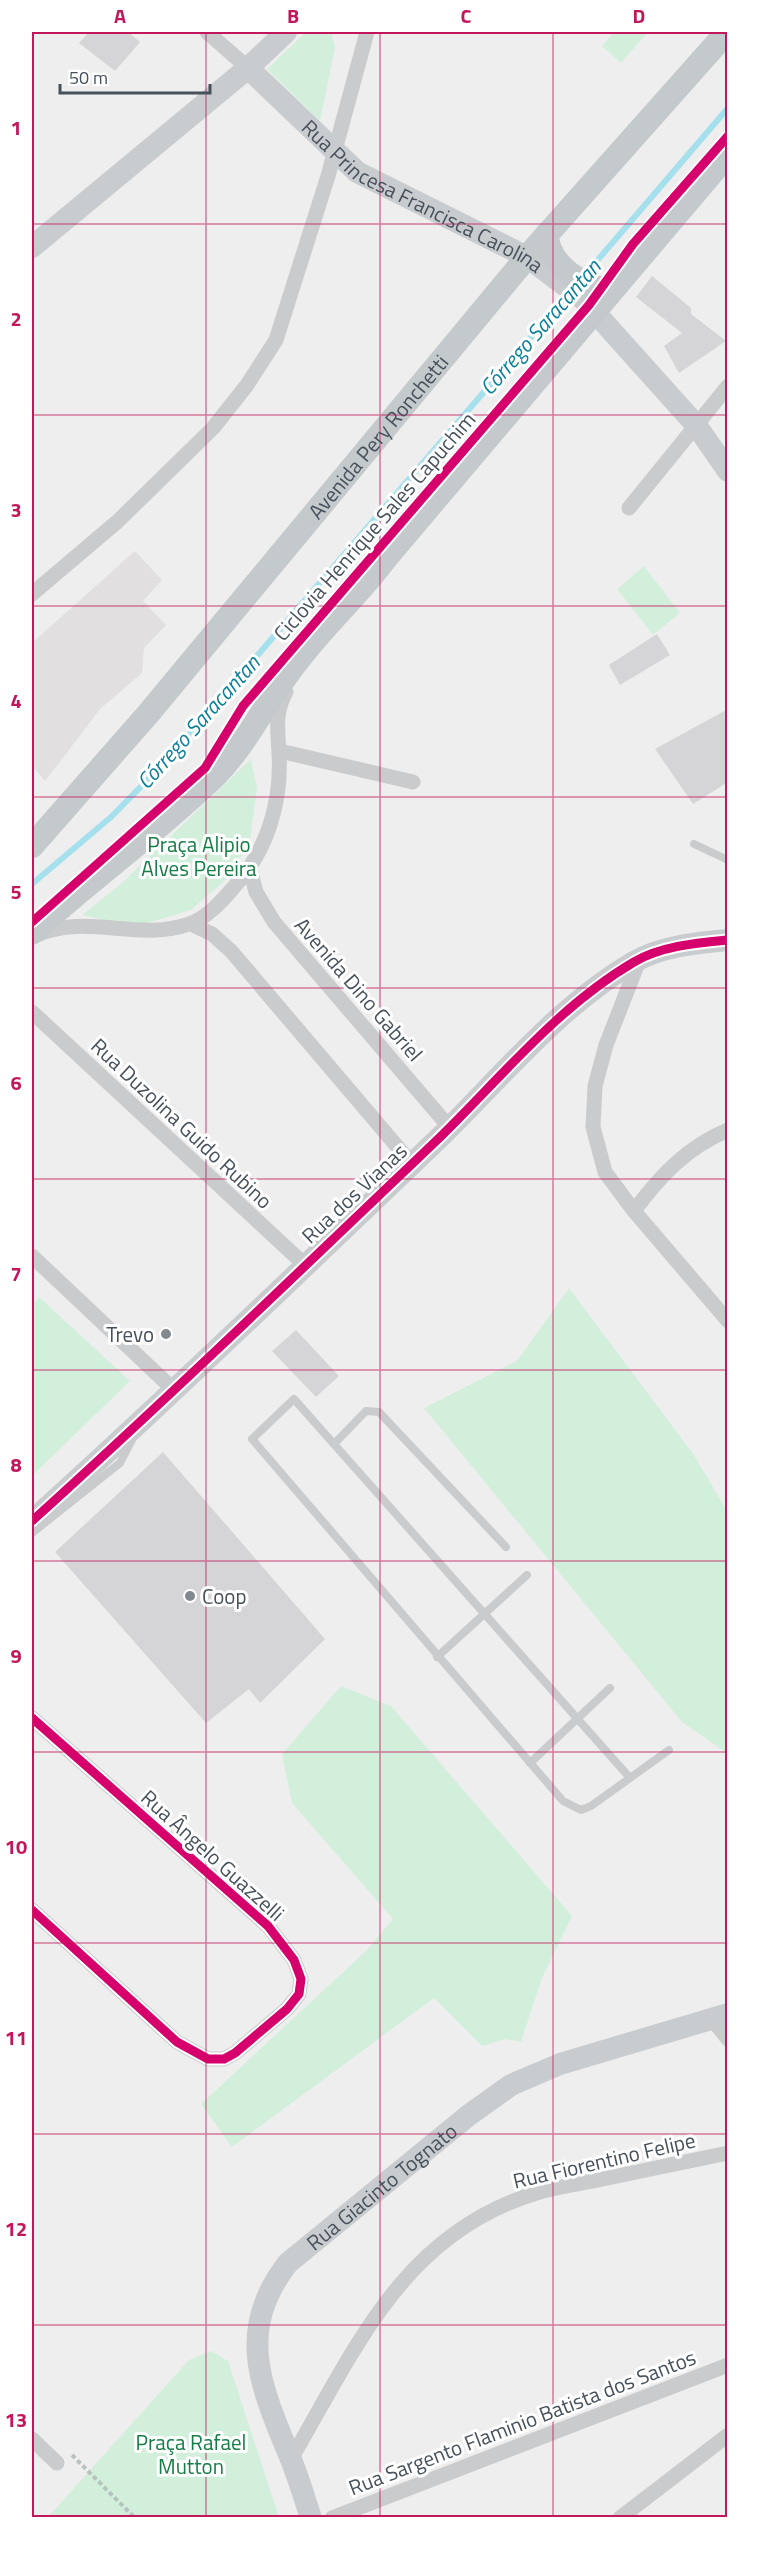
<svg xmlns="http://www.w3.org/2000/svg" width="759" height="2549" viewBox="0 0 759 2549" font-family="'Titillium Web',sans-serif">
<rect width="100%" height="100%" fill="#efeeee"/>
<!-- education -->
<path fill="#e1dfe0" d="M135,551L162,580L143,601L166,625L144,648L142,673L101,708L45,781L32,766V643Z"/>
<!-- green -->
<path fill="#d2efdc" d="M306,32H331L335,47L320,121L267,69Z
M614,32H648L621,63L602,46Z
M644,566L680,613L653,635L617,589Z
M251,759L257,788L250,840L230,876L191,910L134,927L82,915L122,883Z
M569,1288L694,1455L727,1511V1753L682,1722L424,1408L517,1361Z
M39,1297L130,1381L33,1475L32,1305Z
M341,1686L391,1706L572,1916L542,1978L521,2042L505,2039L482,2046L434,1998L232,2147L201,2104L367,1950L393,1919L292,1803L282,1754Z
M211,2351L228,2361L279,2517H48L189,2360Z"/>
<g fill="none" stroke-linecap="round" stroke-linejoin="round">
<!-- stream -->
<path stroke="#a6e0ed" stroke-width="6" d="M584,276L728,108
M32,884L111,817L170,757L569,293"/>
</g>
<!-- building -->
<path fill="#d5d5d7" d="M89,32H128L140,42L115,71L79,43Z
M652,276L691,308V314L726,341L679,373L664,346L682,333L636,297Z
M657,634L670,655L620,685L609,665Z
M728,709V782L693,804L655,749Z
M296,1330L339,1376L316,1397L272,1351Z
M163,1452L325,1639L260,1703L249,1689L206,1723L55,1552Z"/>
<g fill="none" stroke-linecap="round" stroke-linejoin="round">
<!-- path -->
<path stroke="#b6c3be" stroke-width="4" stroke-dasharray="4.5 3" stroke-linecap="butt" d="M72,2455L135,2518"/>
<!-- lane -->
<path stroke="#c9cbcd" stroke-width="8" d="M694,844L728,860
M334,1444L366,1411L379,1412L506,1547
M32,1533L120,1463L132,1440
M437,1657L527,1575
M530,1763L610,1688
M630,1778L294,1399L252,1439L563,1801L581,1810L591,1806L669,1750"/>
<!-- street -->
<path stroke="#c9cbcd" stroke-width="15" d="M207,32L248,68
M629,508L728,386
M32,594L118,521L213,428L247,385L276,340L328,176L367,32
M280,751L413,782
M250,869L256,892L274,922L450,1128
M191,924L212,934L231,951L412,1164
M37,935C86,913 138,942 189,924C207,918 222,901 234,887C267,851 282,802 279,753C278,731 274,713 286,692
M640,958L606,1045L595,1086L593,1127L605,1172L634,1211L728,1321
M32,1012L305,1265
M634,1211C660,1176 687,1147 728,1130
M32,1256L174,1390
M32,1718L268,1926L294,1960L301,1979L299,1994L287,2009L235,2053L224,2059H208L177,2042L32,1910
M712,2019L728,2039
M32,2439L57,2463
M291,2459C356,2348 403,2234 536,2193C556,2187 578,2184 598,2180C641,2171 684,2162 728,2153
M332,2518L728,2365
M620,2518L728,2435"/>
<!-- secondary -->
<g stroke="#c9cccf" stroke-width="22">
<path id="s1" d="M248,68L357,172L527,257L583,299L696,425L728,471"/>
<path d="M32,247L248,68L286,32"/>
<path d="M32,1521C169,1397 302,1269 436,1141C499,1080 557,1007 634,962C661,946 697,943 728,940"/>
<path id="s2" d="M311,2518C304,2497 298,2476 290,2457C261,2387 235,2331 288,2263L469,2115L511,2085L560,2064L728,2014"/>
</g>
<!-- primary -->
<g stroke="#c4c9cc" stroke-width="24">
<path d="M547,234C547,264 585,291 613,289"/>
<path id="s3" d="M32,846L148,714L527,257L727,32"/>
<path d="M32,933C91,879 157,832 215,776C249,742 269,695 300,658C327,623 360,593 386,558L728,154"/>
</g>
<defs>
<path id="cycleway" d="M32,922L205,768L243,706L589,305L633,244L728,136
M32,1521C169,1397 302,1269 436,1141C499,1080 557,1007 634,962C661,946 697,943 728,940
M32,1718L268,1926L294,1960L301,1979L299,1994L287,2009L235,2053L224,2059H208L177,2042L32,1910"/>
</defs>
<!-- cycleway casing -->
<use href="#cycleway" stroke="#fff" stroke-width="13"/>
<!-- cycleway -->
<use href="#cycleway" stroke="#d6006c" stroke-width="9"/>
</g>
<!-- grid -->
<path fill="none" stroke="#c2185b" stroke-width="1.5" stroke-opacity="0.55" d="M206,32V2518M380,32V2518M553,32V2518M32,224H728M32,415H728M32,606H728M32,797H728M32,988H728M32,1179H728M32,1370H728M32,1561H728M32,1752H728M32,1943H728M32,2134H728M32,2325H728"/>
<!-- markers -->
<g fill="#81888e" stroke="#fff" stroke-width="2">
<circle cx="166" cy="1334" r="6"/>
<circle cx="190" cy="1596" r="6"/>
</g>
<g text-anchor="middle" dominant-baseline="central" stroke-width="6" stroke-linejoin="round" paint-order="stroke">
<!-- street labels -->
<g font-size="21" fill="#46515b" stroke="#fff">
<text stroke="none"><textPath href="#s1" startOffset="219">Rua Princesa Francisca Carolina</textPath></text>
<text stroke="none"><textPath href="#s3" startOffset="536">Avenida Pery Ronchetti</textPath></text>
<text transform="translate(374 526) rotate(-49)">Ciclovia Henrique Sales Capuchim</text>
<text transform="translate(359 989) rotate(49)">Avenida Dino Gabriel</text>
<text transform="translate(182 1123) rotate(43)">Rua Duzolina Guido Rubino</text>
<text transform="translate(354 1193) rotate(-43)">Rua dos Vianas</text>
<text transform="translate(213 1855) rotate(42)">Rua Ângelo Guazzelli</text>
<text transform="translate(604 2160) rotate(-13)">Rua Fiorentino Felipe</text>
<text stroke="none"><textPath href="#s2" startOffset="392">Rua Giacinto Tognato</textPath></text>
<text transform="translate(522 2422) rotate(-21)">Rua Sargento Flaminio Batista dos Santos</text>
</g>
<!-- park labels -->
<g font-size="21" fill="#167d46" stroke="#fff">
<text x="199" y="844">Praça Alipio<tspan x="199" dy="24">Alves Pereira</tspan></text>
<text x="191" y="2442">Praça Rafael<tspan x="191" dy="24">Mutton</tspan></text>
</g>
<!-- poi labels -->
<g font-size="21" fill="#46515b" stroke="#fff" text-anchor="end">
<text x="154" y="1334">Trevo</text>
<text x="202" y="1596" text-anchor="start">Coop</text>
</g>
<!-- water labels -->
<g font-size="22" font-style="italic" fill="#0c809a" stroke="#fff">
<text transform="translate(540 327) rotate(-49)">Córrego Saracantan</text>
<text transform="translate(198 722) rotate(-48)">Córrego Saracantan</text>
</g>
</g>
<!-- border -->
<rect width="759" height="2549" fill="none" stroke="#ffffff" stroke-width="66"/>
<!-- scale -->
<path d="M60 84v9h150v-9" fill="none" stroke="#46515b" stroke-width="3"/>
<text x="69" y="84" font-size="18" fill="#46515b" stroke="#ffffff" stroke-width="4.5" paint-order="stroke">50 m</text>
<rect x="33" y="33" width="693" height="2483" fill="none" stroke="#c2185b" stroke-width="2"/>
<g font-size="20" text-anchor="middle" font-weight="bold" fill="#c2185b">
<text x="120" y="23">A</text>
<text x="293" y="23">B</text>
<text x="466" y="23">C</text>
<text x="639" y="23">D</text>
<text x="16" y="135">1</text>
<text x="16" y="326">2</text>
<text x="16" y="517">3</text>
<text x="16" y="708">4</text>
<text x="16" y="899">5</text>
<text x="16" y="1090">6</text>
<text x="16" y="1281">7</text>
<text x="16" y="1472">8</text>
<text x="16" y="1663">9</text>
<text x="16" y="1854">10</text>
<text x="16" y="2045">11</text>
<text x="16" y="2236">12</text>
<text x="16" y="2427">13</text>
</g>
</svg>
